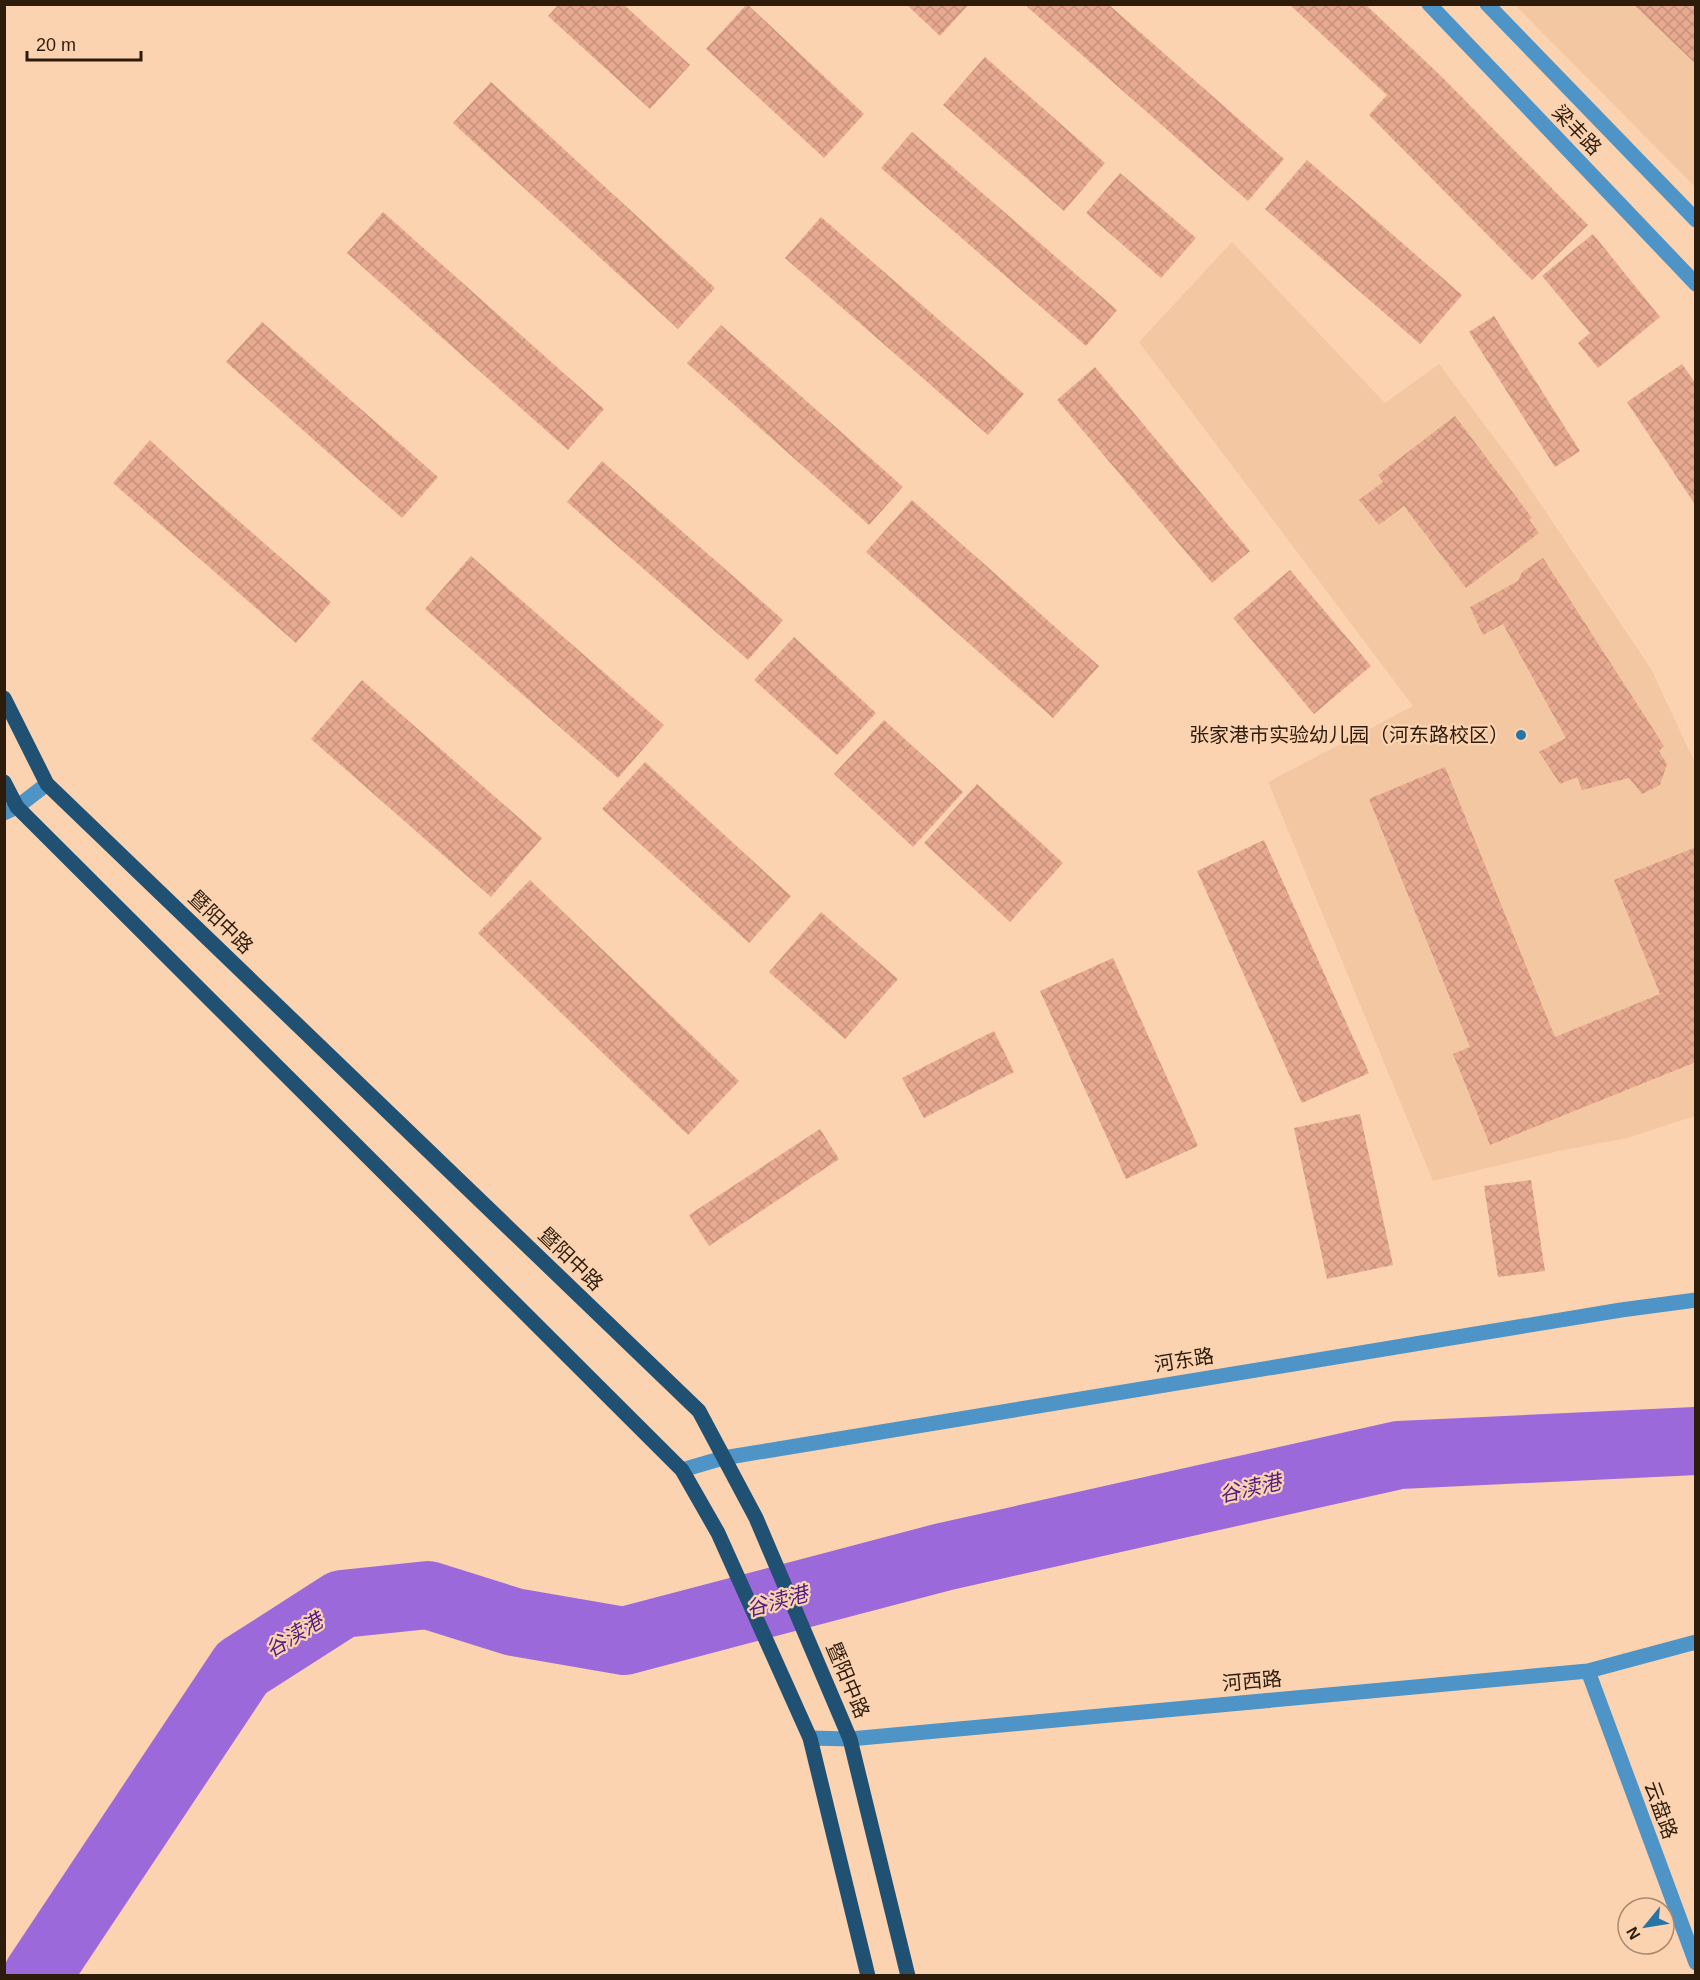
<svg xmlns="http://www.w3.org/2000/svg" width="1700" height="1980" viewBox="0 0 1700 1980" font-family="Helvetica,'Noto Sans SC',sans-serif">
<defs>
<pattern id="building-cross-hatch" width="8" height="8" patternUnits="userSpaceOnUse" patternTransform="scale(1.5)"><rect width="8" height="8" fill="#e7aa91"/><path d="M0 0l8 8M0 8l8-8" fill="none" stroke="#c6927c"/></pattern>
</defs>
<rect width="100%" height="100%" fill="#fbd3b1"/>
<!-- built -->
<path fill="#f3c7a1" d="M1515,5H1695V187Z
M1232,242L1385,403L1439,364L1513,463L1651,669L1695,763V1116L1627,1138L1559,1151L1433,1181L1268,782L1413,706L1139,342Z"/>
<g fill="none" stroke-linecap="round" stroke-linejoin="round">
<!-- river -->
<path stroke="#9c69da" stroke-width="68" d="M37,1976L242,1668L342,1604L428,1595L514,1622L624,1641L943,1557L1399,1455L1696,1441"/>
</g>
<!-- building -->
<path fill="url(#building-cross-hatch)" d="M559,4H623L690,65L650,109L548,16Z
M747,4L864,114L824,158L706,49Z
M906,4H969L940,36Z
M1024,4H1108L1284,159L1248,201Z
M1289,4H1365L1443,78L1588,225L1532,280L1369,115L1387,95Z
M1633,4H1696V64Z
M985,57L1105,163L1064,211L943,105Z
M491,82L715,288L678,329L453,123Z
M912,132L1117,310L1086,346L881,168Z
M1307,160L1462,295L1420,344L1265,209Z
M1120,173L1196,238L1161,278L1086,213Z
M383,212L604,409L568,450L347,253Z
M821,217L1024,394L988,435L785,258Z
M1593,234L1660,317L1598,368L1578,343L1590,333L1542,276Z
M1494,316L1580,451L1555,467L1469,332Z
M262,322L438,477L402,518L226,362Z
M721,325L903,487L869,525L687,363Z
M1682,364L1696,384V506L1627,402Z
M1095,367L1250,551L1212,583L1057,400Z
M1455,416L1532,518L1529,520L1539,533L1466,588L1404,506L1379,525L1359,500L1383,482L1378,475Z
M150,440L199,486L331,602L296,643L113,483Z
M602,461L783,620L748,660L567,502Z
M912,500L1099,666L1053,718L866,552Z
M471,556L664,725L618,778L425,609Z
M1543,558L1664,746L1659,751L1667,764L1660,785L1642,794L1629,778L1582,790L1577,777L1560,784L1539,752L1566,738L1503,624L1483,635L1470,607L1518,581L1522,572Z
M1290,570L1371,666L1314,714L1233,618Z
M794,637L876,713L837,755L754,680Z
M362,680L542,838L491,897L311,739Z
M884,720L963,792L913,847L834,774Z
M645,762L791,896L749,943L602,809Z
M1445,767L1555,1037L1660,994L1614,880L1696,847V1062L1490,1145L1453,1054L1470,1047L1369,799Z
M977,784L1063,863L1010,922L924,843Z
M1264,840L1369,1073L1302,1103L1197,871Z
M530,880L739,1081L688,1135L478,933Z
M821,912L898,979L845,1039L769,972Z
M1113,958L1198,1146L1126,1179L1040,991Z
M994,1031L1014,1072L924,1118L902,1078Z
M1360,1114L1393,1265L1327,1279L1294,1128Z
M820,1129L839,1159L709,1246L689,1215Z
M1531,1180L1545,1271L1498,1277L1484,1186Z"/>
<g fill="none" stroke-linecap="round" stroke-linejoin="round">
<!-- minor -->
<path stroke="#4f94c6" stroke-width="15" d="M1429,4L1696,284
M1487,4L1696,220
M4,813L17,807L47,784
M682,1470L723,1458L1621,1310L1696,1300
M1588,1671L1696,1963
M810,1738L850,1739L1588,1671L1696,1642"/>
<!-- major -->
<path stroke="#205173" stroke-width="15" d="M4,698L47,784L699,1411L756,1518L850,1739L908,1976
M4,782L17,807L682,1470L718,1533L810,1738L868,1976"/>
</g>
<!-- markers -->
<circle fill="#2974a7" stroke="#fbd3b1" stroke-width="2" cx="1521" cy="735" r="6"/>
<g text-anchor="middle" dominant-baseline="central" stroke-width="4.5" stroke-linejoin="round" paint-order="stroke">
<!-- street labels -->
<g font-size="20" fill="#2e1c0b" stroke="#fbd3b1">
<text transform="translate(1577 130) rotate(46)">梁丰路</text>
<text transform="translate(221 922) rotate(44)">暨阳中路</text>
<text transform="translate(571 1259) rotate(44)">暨阳中路</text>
<text transform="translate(1184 1360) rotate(-9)">河东路</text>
<text transform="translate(848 1680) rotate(67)">暨阳中路</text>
<text transform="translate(1252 1681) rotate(-5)">河西路</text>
<text transform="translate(1661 1810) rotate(70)">云盘路</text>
</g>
<!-- poi labels -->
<g font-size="20" fill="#2e1c0b" stroke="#fbd3b1" text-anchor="end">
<text x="1509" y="735">张家港市实验幼儿园（河东路校区）</text>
</g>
<!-- water labels -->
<g font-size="21" font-style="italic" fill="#521e83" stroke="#fbd3b1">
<text transform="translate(1250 1488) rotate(-13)">谷渎港</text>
<text transform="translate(777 1601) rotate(-15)">谷渎港</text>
<text transform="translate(294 1635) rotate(-32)">谷渎港</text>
</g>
</g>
<!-- border -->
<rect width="1700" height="1980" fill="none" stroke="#2e1c0b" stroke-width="12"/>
<!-- north arrow -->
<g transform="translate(1646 1926) rotate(240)"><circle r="28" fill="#fbd3b1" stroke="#a98a6f" stroke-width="1.5"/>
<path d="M0-4.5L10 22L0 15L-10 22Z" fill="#2974a7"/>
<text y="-9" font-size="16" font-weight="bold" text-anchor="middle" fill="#2e1c0b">N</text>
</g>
<!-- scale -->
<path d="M27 51v9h114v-9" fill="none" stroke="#2e1c0b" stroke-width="3"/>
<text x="36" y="51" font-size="18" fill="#2e1c0b" stroke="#fbd3b1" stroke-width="4.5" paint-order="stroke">20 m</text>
</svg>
